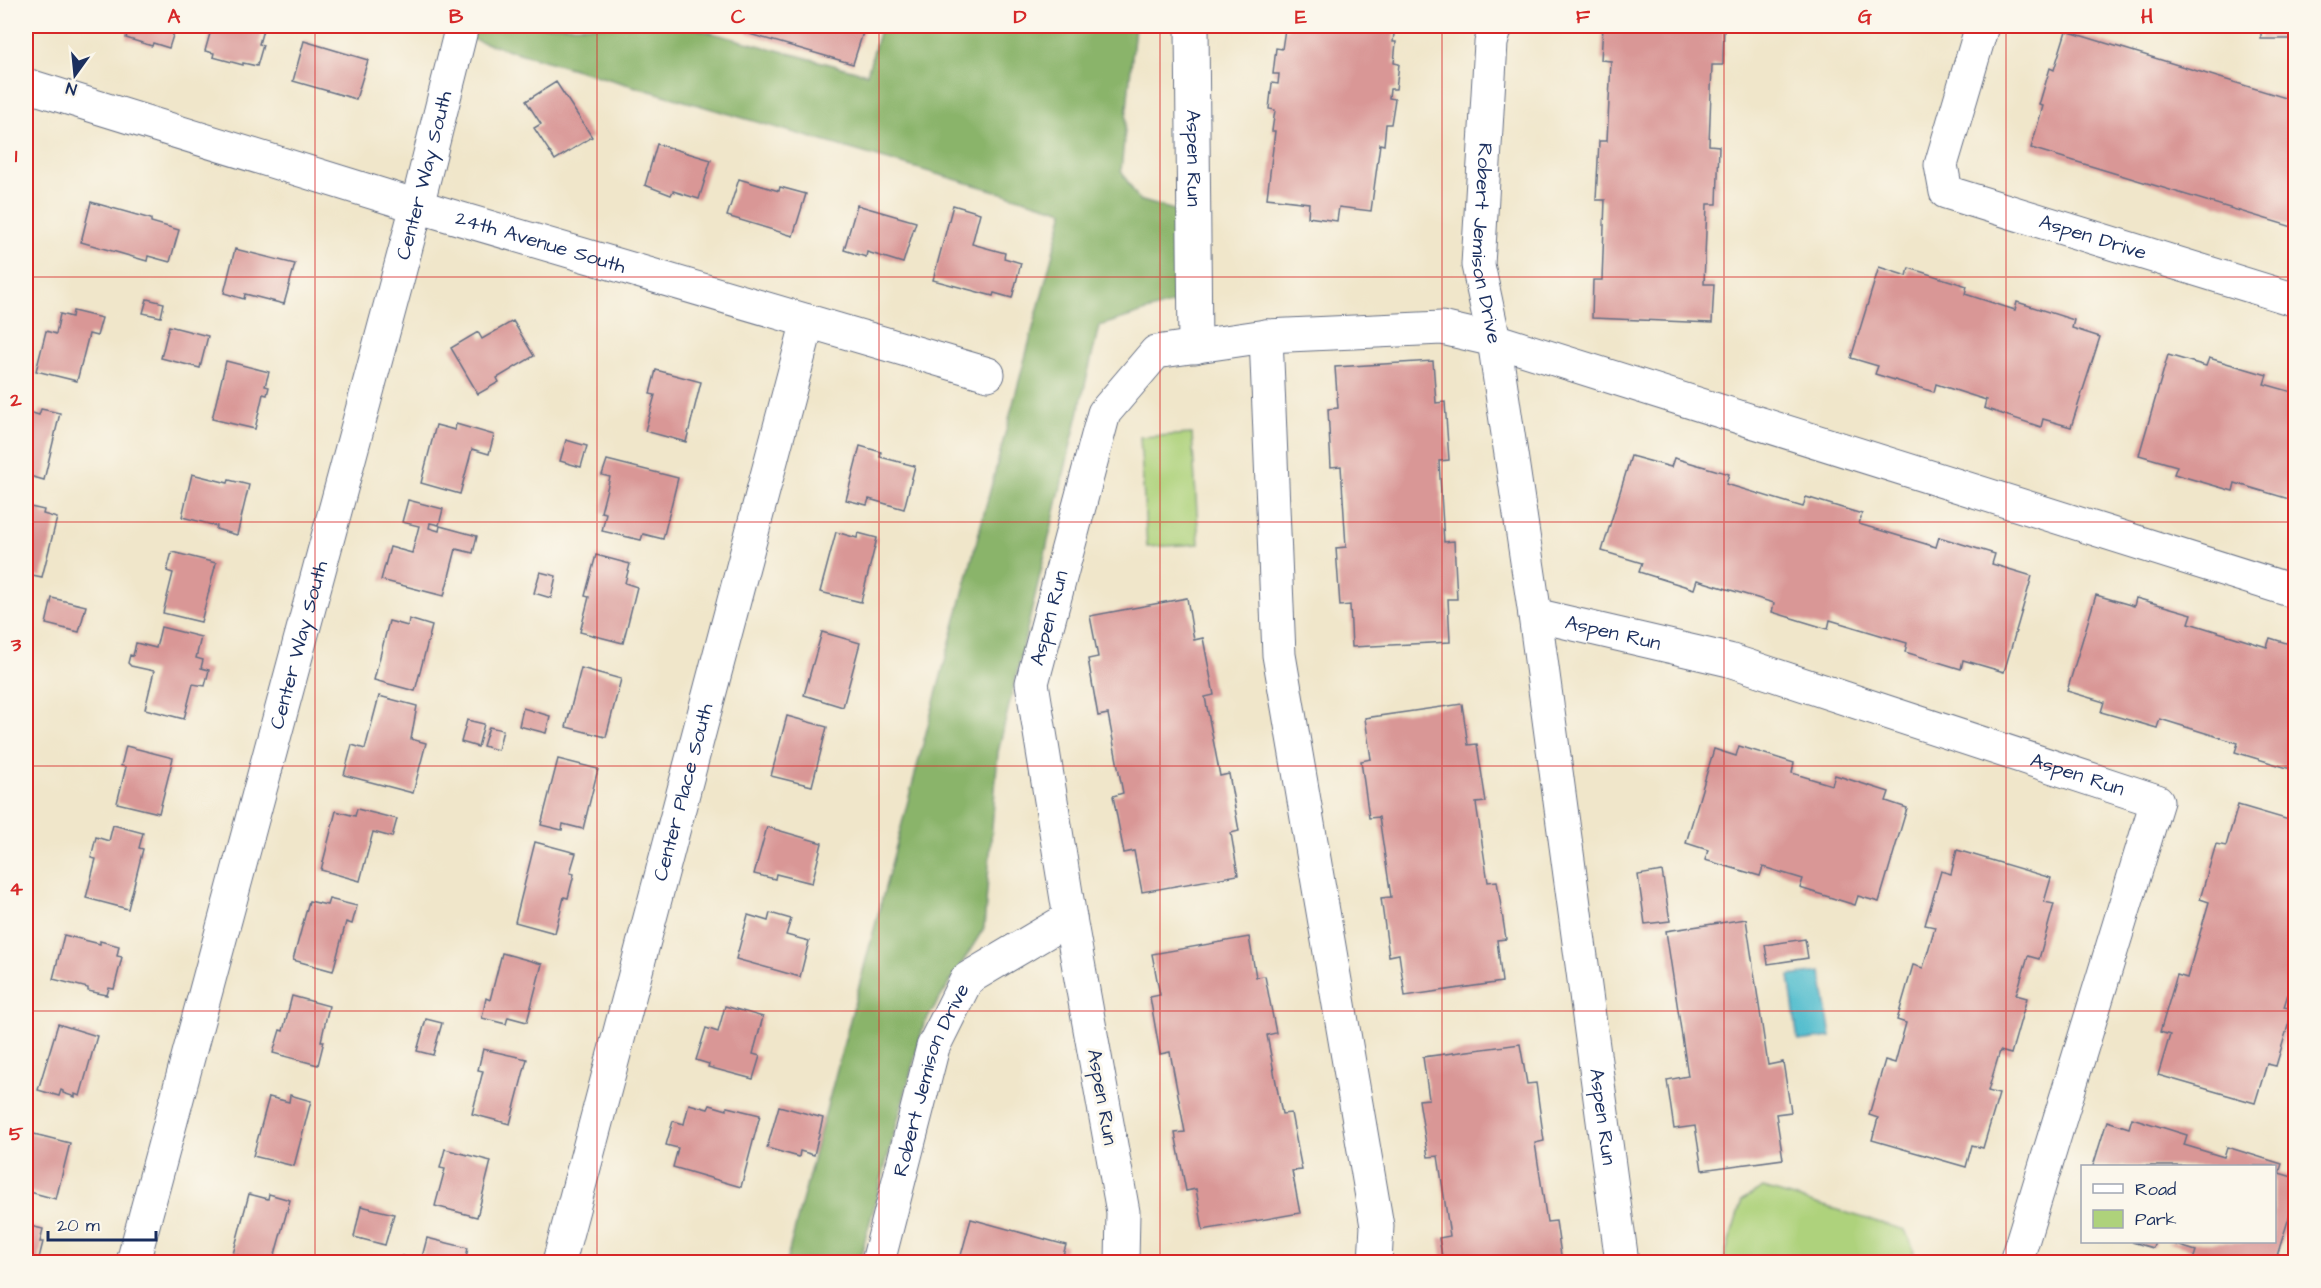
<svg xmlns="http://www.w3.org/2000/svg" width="2321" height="1288" viewBox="0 0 2321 1288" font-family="'Architects Daughter',sans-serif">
<rect width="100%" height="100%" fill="#fbf7ec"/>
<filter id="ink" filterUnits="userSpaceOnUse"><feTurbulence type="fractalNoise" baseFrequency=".0167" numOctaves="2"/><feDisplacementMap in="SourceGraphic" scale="12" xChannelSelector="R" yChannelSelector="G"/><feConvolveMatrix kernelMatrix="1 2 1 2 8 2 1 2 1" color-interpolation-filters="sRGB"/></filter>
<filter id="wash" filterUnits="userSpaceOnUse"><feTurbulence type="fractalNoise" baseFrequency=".008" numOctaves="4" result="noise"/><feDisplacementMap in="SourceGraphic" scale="24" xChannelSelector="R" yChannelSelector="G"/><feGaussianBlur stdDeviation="1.35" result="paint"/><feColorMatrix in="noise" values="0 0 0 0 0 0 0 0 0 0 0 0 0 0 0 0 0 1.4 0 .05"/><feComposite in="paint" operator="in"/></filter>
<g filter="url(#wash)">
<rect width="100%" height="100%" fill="#f0e6ca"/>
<!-- green -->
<path fill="#aed27b" stroke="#64806c" stroke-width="1.5" d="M1192,434L1199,544L1147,547L1140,437Z
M1763,1188L1905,1230L1914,1251L1911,1262H1723L1742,1200Z"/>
<!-- forest -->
<path fill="#8ab46b" stroke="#527264" stroke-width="1.5" d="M426,26H686L867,74L881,26H1135L1121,171L1139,200L1181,212L1176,302L1099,326L998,752L984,928L924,1024L859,1262H786L1064,211Z"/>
<!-- water -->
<path fill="#53bdce" stroke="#377696" stroke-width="1.5" d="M1821,972L1831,1037L1798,1041L1789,976Z"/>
<g id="blocks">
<!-- building -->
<path fill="#d99796" d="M118,26H176L169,48L153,43L152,46L126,38L128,29Z
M217,26H264L259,44L263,45L257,66L243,63V65L213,57L214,53L205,51L211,30L215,31Z
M722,26H865L853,64Z
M1288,26H1395L1393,42H1396L1394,63L1399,64L1396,89H1390L1389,98L1395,99L1391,124H1386L1384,145L1380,144L1371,211L1339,207L1337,221L1308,217L1309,203L1267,198L1275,131H1272L1275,110L1269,109L1272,83L1278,84L1279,74H1273L1276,48L1282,49L1285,29H1288Z
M1603,26H1724L1723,65H1712L1709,145L1719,146L1717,204H1707L1704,284H1714L1712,323L1592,318L1593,280H1602L1605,200H1596L1599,141H1607L1611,61L1601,60Z
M2261,26H2296V39H2261Z
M2066,31L2296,101V228L2031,148L2043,106L2039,105L2050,68L2054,70Z
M304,41L368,60L356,99L293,81Z
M556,82L592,137L555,160L534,128L541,124L526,101Z
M657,144L711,160L699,199L673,191L671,195L645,185Z
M739,179L779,191L780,187L806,194L793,236L727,216Z
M91,202L151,219V222L179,230L170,262L148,256L147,261L81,242Z
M857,205L916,222L903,263L867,252L866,257L844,250Z
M953,205L980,213L972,244L1005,253L1004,258L1021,263L1012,298L994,293L993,296L933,280Z
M235,249L295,264L284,304L245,294L244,299L224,293Z
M1879,267L1907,276L1909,268L1967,286L1965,294L2015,310L2017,302L2074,320L2072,328L2100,337L2071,427L2043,419L2041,427L1984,408L1986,400L1936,384L1934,392L1875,374L1878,366L1851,358Z
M147,299L164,303L161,317L143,313Z
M73,311L102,318L97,336L89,334L77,381L36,371L46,331L56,334L60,314L72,317Z
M513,321L534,356L497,378L499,382L478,394L451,348L478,332L482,339Z
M169,326L208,336L200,368L161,358Z
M2168,355L2206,366L2209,358L2267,375L2264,384L2296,393V501L2235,483L2233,491L2174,474L2177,466L2139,455Z
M226,361L269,372L265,386L269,387L267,395L263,394L255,429L212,419Z
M1433,361L1436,403L1445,402L1449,460L1439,461L1444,542L1454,541L1457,599H1448L1450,642L1352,647L1350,605L1340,606L1336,548L1346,547L1341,466L1331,467L1328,409L1338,408L1335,367Z
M656,370L701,382L686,442L645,431L655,395L650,394Z
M41,409L60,413L44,480L26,475V411L39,415Z
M456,424L494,435L489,454L472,449L460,494L421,483L436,425L455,430Z
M566,440L587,446L581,467L560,461Z
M860,446L881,452L880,457L915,466L904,509L869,499L867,505L846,500Z
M1631,456L1671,467L1674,458L1729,474L1726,484L1803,507L1806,497L1862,514L1859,524L1936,547L1939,537L1995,554L1992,564L2032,576L2004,672L1963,660L1961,669L1905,652L1907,643L1830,620L1828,629L1772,612L1774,603L1697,580L1694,589L1639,572L1642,563L1602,551Z
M607,460L678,478L663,539L643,534L641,540L602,531L606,513L601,512L610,477L602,475Z
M192,474L228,483L229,480L249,485L237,535L216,529L217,526L182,517Z
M408,500L443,509L439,525L430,523L429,528L439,531L440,526L477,536L473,553L456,549L444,596L381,580L390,547L412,553L419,526L402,522Z
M26,506L44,510L43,514L57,518L42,577L28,574L26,579Z
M836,532L857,538L858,533L877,538L861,602L820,592Z
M172,552L216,563L201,622L163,613L173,573L167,571Z
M596,555L630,564L625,583L637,587L623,643L580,632L589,597L585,596Z
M540,572L556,576L551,598L534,593Z
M2096,595L2134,606L2136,598L2192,614L2189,623L2267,647L2270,638L2296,646V760H2294L2291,769L2235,752L2238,743L2160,719L2157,728L2101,712L2104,702L2067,691Z
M52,598L86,606L79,632L46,624Z
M1187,598L1194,640L1203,638L1214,695L1205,697L1220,776L1229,774L1239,831L1231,833L1238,875L1142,892L1134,851L1124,853L1113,796L1123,793L1108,714L1098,716L1088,659L1098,657L1090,616Z
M409,619L432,626L415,691L374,680L389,621L408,626Z
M161,627L201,637L196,658L203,660L201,668L209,670L205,686L193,684L184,719L145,709L154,671L131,666L128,663L130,655L133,656L136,643L156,648Z
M822,632L860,643L843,707L804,695Z
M581,668L621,679L606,737L566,727Z
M379,696L417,706L411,739L426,743L413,793L344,775L352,745L365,749Z
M1462,704L1468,745L1477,744L1486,802L1476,803L1488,882L1497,881L1506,939L1497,940L1502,982L1405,996L1399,954L1389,956L1381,898L1391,897L1379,817L1369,818L1361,761L1371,759L1365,718Z
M523,708L550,716L546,733L519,726Z
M787,716L827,727L812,786L771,776Z
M467,720L484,724L478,747L461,742Z
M489,727L503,730L498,750L483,746Z
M126,746L173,758L159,813L117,803L126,767L121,766Z
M1739,746L1794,763L1792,773L1832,785L1835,775L1889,792L1886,801L1907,808L1879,902L1858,896L1855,905L1800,888L1803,879L1763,867L1760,876L1705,860L1708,850L1686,843L1714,749L1736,756Z
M558,759L598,769L583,829L563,824L562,830L541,825Z
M2238,805L2296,822V968L2284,1007L2293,1009L2276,1066L2267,1064L2255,1103L2158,1075L2170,1035L2160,1032L2177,975L2187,978L2209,902L2200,899L2216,844L2226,846Z
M357,809L397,819L392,837L373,832L360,881L321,870L336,811L355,816Z
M113,825L143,833L139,848L143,849L128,909L86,898L96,859L91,858L96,837L109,841Z
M767,827L822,843L812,883L776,874L775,879L754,874Z
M535,842L576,853L570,873L574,874L568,898L564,897L555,933L515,922Z
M1957,850L2051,878L2044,902L2054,904L2039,959L2028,956L2016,995L2027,998L2011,1054L2000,1051L1988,1091L1999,1094L1983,1148L1972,1145L1966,1167L1872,1140L1878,1118L1869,1115L1885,1060L1895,1063L1906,1023L1897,1020L1913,965L1923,968L1935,927L1925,925L1941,871L1951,874Z
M1662,871L1670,921L1645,924L1638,875Z
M329,899L357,906L352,924L346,922L333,971L293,960L309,901L327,905Z
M770,913L791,919L786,935L809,941L800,977L736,959L748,915L768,921Z
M1746,919L1768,1065L1783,1062L1791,1112L1776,1114L1783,1159L1702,1170L1695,1126L1674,1129L1667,1080L1688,1076L1666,931Z
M64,935L100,944V941L119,946L117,956L122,957L114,989L109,988L107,995L88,991V988L53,979Z
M1249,937L1256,977L1265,976L1276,1033L1267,1035L1282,1114L1291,1113L1302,1170L1292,1171L1300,1213L1203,1230L1196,1189L1186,1191L1175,1133L1185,1132L1170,1052L1160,1054L1150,997L1160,995L1152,954Z
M1805,939L1808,958L1768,964L1765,945Z
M502,953L542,964L527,1022L508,1017L506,1024L482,1018L486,998L490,1000Z
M292,996L329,1006L321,1041H324L318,1065L273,1053L280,1030L283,1031Z
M725,1006L763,1017L753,1054L760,1056L753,1079L708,1067L709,1064L696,1060L706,1028L718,1032Z
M426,1019L442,1023L433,1055L417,1051Z
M58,1024L97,1036L80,1096L75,1094V1097L63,1093V1091L61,1090L59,1096L38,1090Z
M1520,1044L1527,1084L1536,1083L1544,1141L1535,1143L1547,1222L1556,1221L1562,1262H1443L1439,1238L1450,1236L1438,1156L1428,1157L1419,1100L1429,1099L1423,1057Z
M483,1049L527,1059L510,1124L472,1114L483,1071L478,1070Z
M290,1095L311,1101L294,1166L253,1156L269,1097L289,1102Z
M689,1104L708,1109L710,1105L727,1110V1107L760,1115L741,1187L673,1167L678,1148L666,1145L673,1121L684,1124Z
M779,1106L823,1118L814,1155L800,1151L799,1157L767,1148Z
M2132,1118L2187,1135L2184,1145L2224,1157L2227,1147L2282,1164L2279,1173L2296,1178V1195L2275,1262H2200L2193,1260L2196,1251L2167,1242H2274V1166H2093L2107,1121L2129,1128Z
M26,1132L70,1143L56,1199L26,1191Z
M445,1149L491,1161L477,1217L435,1206L445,1169L440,1168Z
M249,1194L268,1199L269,1194L290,1200L273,1262H264L233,1254Z
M361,1206L394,1214L385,1245L354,1237Z
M971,1219L1066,1245L1061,1262H949L950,1257L960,1259Z
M26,1225L43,1229L40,1242H43L38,1262H26Z
M427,1238L468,1248L465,1262H401L402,1256L421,1261Z
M2132,1242H2155L2153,1248Z"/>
</g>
</g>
<g filter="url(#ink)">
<use href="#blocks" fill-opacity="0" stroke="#666f84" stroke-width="1.5"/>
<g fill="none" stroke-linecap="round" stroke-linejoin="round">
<defs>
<g id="minor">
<path id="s1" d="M1192,26L1195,347"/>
<path id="s2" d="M1496,26L1491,43L1478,265L1494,340L1535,615L1622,1262"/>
<path id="s3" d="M1982,26L1941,165L1946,192L2296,300"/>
<path id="s4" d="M26,85L417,206L988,374"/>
<path d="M1266,336L1279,655L1377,1226L1375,1262"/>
<path id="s5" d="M1535,615L1729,660L2157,801L2016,1262"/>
<path id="s6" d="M133,1262L417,206L462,26"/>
<path id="s7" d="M559,1262L808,321"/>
<path id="s8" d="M878,1262L933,1047L967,979L1070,918"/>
<path id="s9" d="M1122,1262L1123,1212L1070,918L1032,683L1104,413L1156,352L1266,336L1442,328L1494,340L2296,592"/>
</g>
</defs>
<!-- minor casing -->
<use href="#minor" stroke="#666f84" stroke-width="35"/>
<!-- minor -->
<use href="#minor" stroke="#fff" stroke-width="33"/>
</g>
</g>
<!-- grid -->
<path fill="none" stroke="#d62828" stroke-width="1.5" stroke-opacity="0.55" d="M315,26V1262M597,26V1262M879,26V1262M1160,26V1262M1442,26V1262M1724,26V1262M2006,26V1262M26,277H2296M26,522H2296M26,766H2296M26,1011H2296"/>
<g text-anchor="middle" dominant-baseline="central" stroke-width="6" stroke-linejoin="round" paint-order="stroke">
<!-- street labels -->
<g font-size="20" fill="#1b2f5e" stroke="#fbf7ec">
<text stroke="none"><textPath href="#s1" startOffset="132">Aspen Run</textPath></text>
<text stroke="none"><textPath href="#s6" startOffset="1125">Center Way South</textPath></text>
<text stroke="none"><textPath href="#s2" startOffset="219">Robert Jemison Drive</textPath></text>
<text stroke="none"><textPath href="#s3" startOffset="326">Aspen Drive</textPath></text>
<text stroke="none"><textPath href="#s4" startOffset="538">24th Avenue South</textPath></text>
<text stroke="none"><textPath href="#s9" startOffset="654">Aspen Run</textPath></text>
<text stroke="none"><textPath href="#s5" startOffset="80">Aspen Run</textPath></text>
<text stroke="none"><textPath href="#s6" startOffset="639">Center Way South</textPath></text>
<text stroke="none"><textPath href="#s5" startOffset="566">Aspen Run</textPath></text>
<text stroke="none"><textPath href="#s7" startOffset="486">Center Place South</textPath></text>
<text stroke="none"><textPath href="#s8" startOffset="190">Robert Jemison Drive</textPath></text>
<text transform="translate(1102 1097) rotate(80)">Aspen Run</text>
<text stroke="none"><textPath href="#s2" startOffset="1101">Aspen Run</textPath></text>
</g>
</g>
<!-- margin -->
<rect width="2321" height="1288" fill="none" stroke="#fbf7ec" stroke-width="66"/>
<!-- legend -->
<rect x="2081" y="1165" width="195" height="78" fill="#fbf7ec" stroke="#a1a7b3" stroke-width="1.5"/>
<rect x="2093" y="1184" width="30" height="9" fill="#ffffff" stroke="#a1a7b3" stroke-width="1.5"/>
<text x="2135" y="1195" font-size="18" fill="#1b2f5e">Road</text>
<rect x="2093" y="1210" width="30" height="18" fill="#aed27b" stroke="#a1a7b3" stroke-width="1.5"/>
<text x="2135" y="1225" font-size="18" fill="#1b2f5e">Park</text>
<!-- north arrow -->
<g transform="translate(75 75) rotate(195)" stroke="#fbf7ec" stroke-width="4.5" paint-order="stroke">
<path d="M0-4.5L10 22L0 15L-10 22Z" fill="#1b2f5e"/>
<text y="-9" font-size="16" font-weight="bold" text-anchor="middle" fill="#1b2f5e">N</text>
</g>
<!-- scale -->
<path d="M48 1231v9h108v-9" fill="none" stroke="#1b2f5e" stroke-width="3"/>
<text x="57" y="1231" font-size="18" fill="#1b2f5e" stroke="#fbf7ec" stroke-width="4.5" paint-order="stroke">20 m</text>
<rect x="33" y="33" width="2255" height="1222" fill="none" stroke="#d62828" stroke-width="2"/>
<g font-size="20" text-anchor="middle" font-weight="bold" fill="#d62828">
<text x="174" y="23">A</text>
<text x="456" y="23">B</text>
<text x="738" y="23">C</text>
<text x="1020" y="23">D</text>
<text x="1301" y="23">E</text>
<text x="1583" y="23">F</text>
<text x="1865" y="23">G</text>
<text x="2147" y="23">H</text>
<text x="16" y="162">1</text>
<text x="16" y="406">2</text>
<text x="16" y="651">3</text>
<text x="16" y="895">4</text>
<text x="16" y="1140">5</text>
</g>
</svg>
